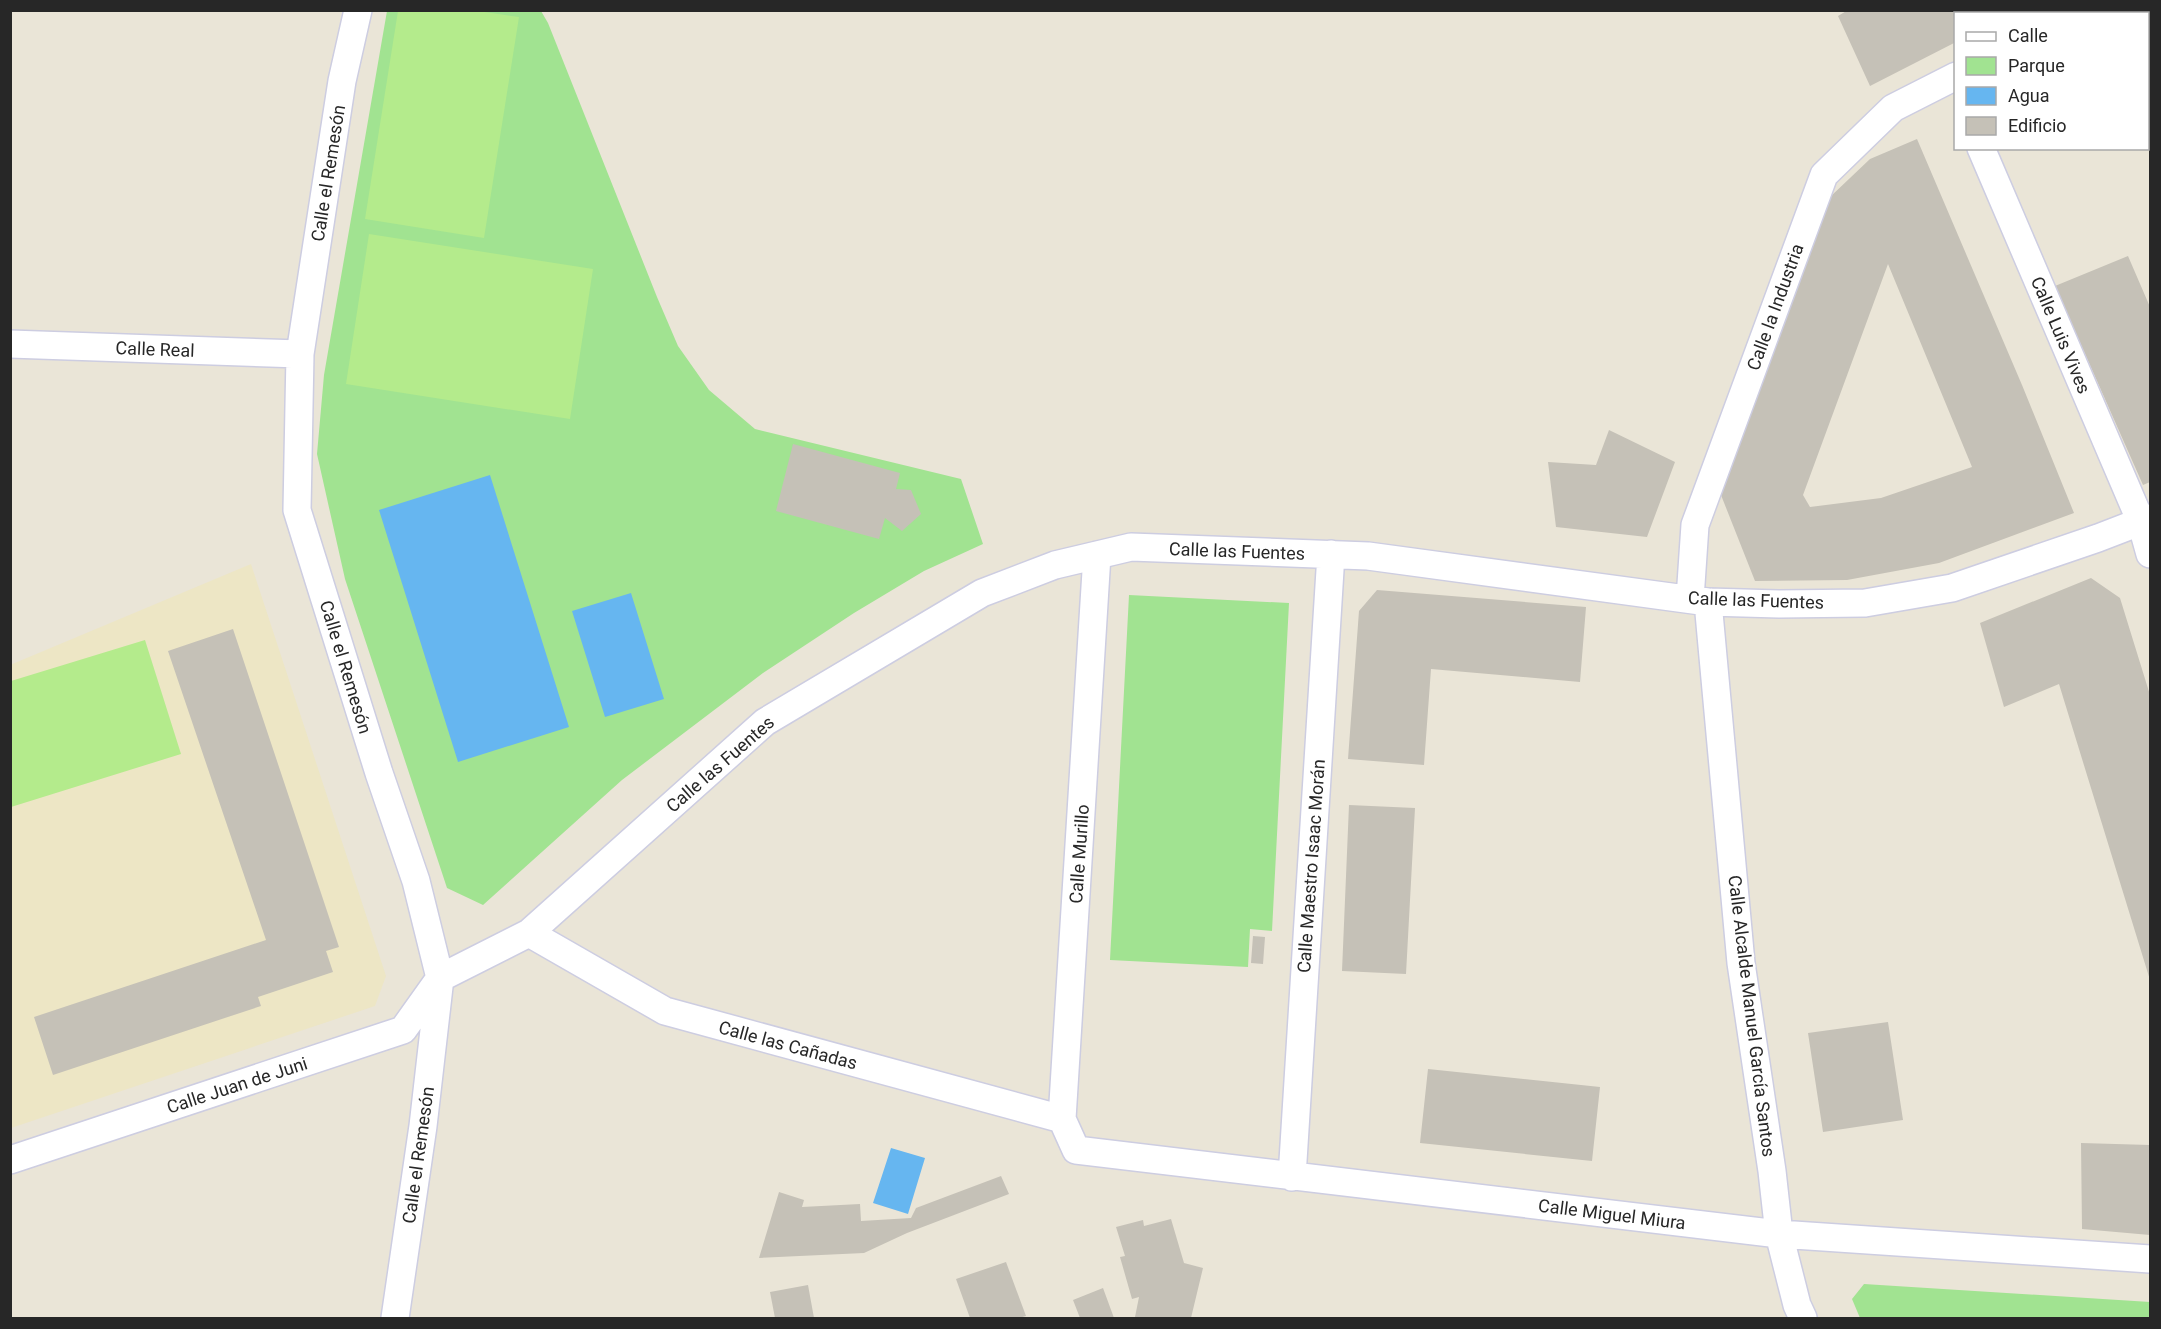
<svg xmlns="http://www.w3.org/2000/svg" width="2161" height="1329" viewBox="0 0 2161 1329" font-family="Roboto,sans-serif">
<rect width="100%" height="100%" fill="#eae5d7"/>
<!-- education -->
<path fill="#ede6c5" d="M251,564L386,976L375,1006L11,1128L10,665Z"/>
<!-- green -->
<path fill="#a1e391" d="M387,11H541L548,23L657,297L678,346L709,390L755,429L961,479L983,544L924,571L854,613L763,673L622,780L483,905L447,888L345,579L317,454L324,375Z
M1129,595L1289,603L1272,931L1250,929L1248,967L1110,960Z
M1864,1284L2150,1302V1318H1860L1852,1299Z"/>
<!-- pitch -->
<path fill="#b4eb8c" d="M398,11H478L519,17L484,238L365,219Z
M369,234L593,269L570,419L346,384Z
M145,640L181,754L11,807V681Z"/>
<!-- water -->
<path fill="#66b6f0" d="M490,475L569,727L458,762L379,510Z
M631,593L664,699L605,717L572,611Z
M891,1148L925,1158L908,1214L873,1203Z"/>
<!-- building -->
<path fill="#c5c1b7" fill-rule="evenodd" d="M1848,10H1996L1997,14H1956V42L1870,86L1838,16Z
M1917,139L2022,385L2074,513L1939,563L1847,580L1755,581L1719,490L1755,401L1830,197L1870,159ZM1888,264L1972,467L1881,498L1810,507L1803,495Z
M2128,256L2150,307V482L2143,485L2055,286Z
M1609,430L1675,462L1647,537L1556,527L1548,462L1596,465Z
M793,444L900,473L896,489L911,490L921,514L902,531L885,518L879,539L776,511Z
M2091,578L2120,598L2150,695V980L2059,684L2004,707L1980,623Z
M1377,590L1586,607L1580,682L1431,669L1424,765L1348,759L1359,611Z
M233,629L339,947L326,951L333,972L258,997L261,1006L53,1075L34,1017L266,940L168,651Z
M1349,805L1415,808L1406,974L1342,971Z
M1253,936L1265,937L1263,964L1251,963Z
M1888,1022L1903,1120L1823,1132L1808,1033Z
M1428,1069L1600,1087L1592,1161L1420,1143Z
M2081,1143L2150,1145V1235L2082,1229Z
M1001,1176L1009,1194L907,1233L864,1253L759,1258L779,1192L804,1200L802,1207L860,1204L861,1221L911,1218L916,1208Z
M1171,1219L1184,1263L1203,1268L1191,1318L1135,1317L1139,1297L1132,1299L1120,1257L1125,1256L1116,1227L1143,1220L1144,1226Z
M1006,1262L1026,1316L1019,1318H970L956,1279Z
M808,1285L814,1318H775L770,1292Z
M1103,1288L1114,1318H1080L1073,1300Z"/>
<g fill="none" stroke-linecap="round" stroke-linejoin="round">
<defs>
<path id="minor" d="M358,10L342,81L300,354L297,510L379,773L416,881L440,978L423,1126L395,1318
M2088,14L2094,10
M1981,148L2141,522L2150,554
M10,344L300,354
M1097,555L1062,1119L1076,1150L1779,1234L2150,1259
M1690,599L1695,525L1824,175L1893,108L1956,76
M1708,602L1741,963L1772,1171L1779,1234L1797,1305L1803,1318
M529,933L665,1011L1062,1119
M10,1160L403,1030L440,978L529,933L765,722L982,593L1055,565L1131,547L1368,556L1708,602L1779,604L1865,603L1952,588L2098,538L2150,518
M1292,1177L1331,554"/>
</defs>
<!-- minor casing -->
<use href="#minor" stroke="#cdcde1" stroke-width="30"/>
<!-- minor -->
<use href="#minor" stroke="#fff" stroke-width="27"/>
</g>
<g text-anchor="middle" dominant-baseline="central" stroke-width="5" stroke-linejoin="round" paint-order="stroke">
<!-- street labels -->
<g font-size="18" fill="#272727" stroke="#fff">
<text transform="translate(328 173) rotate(-81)">Calle el Remesón</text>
<text transform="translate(1775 307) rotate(-70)">Calle la Industria</text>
<text transform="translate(2061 335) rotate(67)">Calle Luis Vives</text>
<text transform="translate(155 349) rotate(2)">Calle Real</text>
<text transform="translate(1237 551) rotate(2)">Calle las Fuentes</text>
<text transform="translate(1756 600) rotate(2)">Calle las Fuentes</text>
<text transform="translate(346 667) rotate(73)">Calle el Remesón</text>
<text transform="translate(720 764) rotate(-41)">Calle las Fuentes</text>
<text transform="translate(1079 854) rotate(-86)">Calle Murillo</text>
<text transform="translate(1311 866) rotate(-86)">Calle Maestro Isaac Morán</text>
<text transform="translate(1752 1016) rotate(83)">Calle Alcalde Manuel García Santos</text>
<text transform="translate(788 1045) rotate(15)">Calle las Cañadas</text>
<text transform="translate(237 1085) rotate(-18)">Calle Juan de Juni</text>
<text transform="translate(418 1155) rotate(-82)">Calle el Remesón</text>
<text transform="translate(1612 1214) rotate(7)">Calle Miguel Miura</text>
</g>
</g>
<!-- border -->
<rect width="2161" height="1329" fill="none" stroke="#272727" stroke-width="24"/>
<!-- legend -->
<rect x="1954" y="12" width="195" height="138" fill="#ffffff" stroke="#a9a9a9" stroke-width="1.5"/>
<rect x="1966" y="32" width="30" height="9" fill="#ffffff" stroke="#a9a9a9" stroke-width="1.5"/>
<text x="2008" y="42" font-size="18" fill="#272727">Calle</text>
<rect x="1966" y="57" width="30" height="18" fill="#a1e391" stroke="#a9a9a9" stroke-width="1.5"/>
<text x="2008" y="72" font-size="18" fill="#272727">Parque</text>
<rect x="1966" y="87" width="30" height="18" fill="#66b6f0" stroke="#a9a9a9" stroke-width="1.5"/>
<text x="2008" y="102" font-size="18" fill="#272727">Agua</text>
<rect x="1966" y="117" width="30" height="18" fill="#c5c1b7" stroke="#a9a9a9" stroke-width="1.5"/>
<text x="2008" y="132" font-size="18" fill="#272727">Edificio</text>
</svg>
